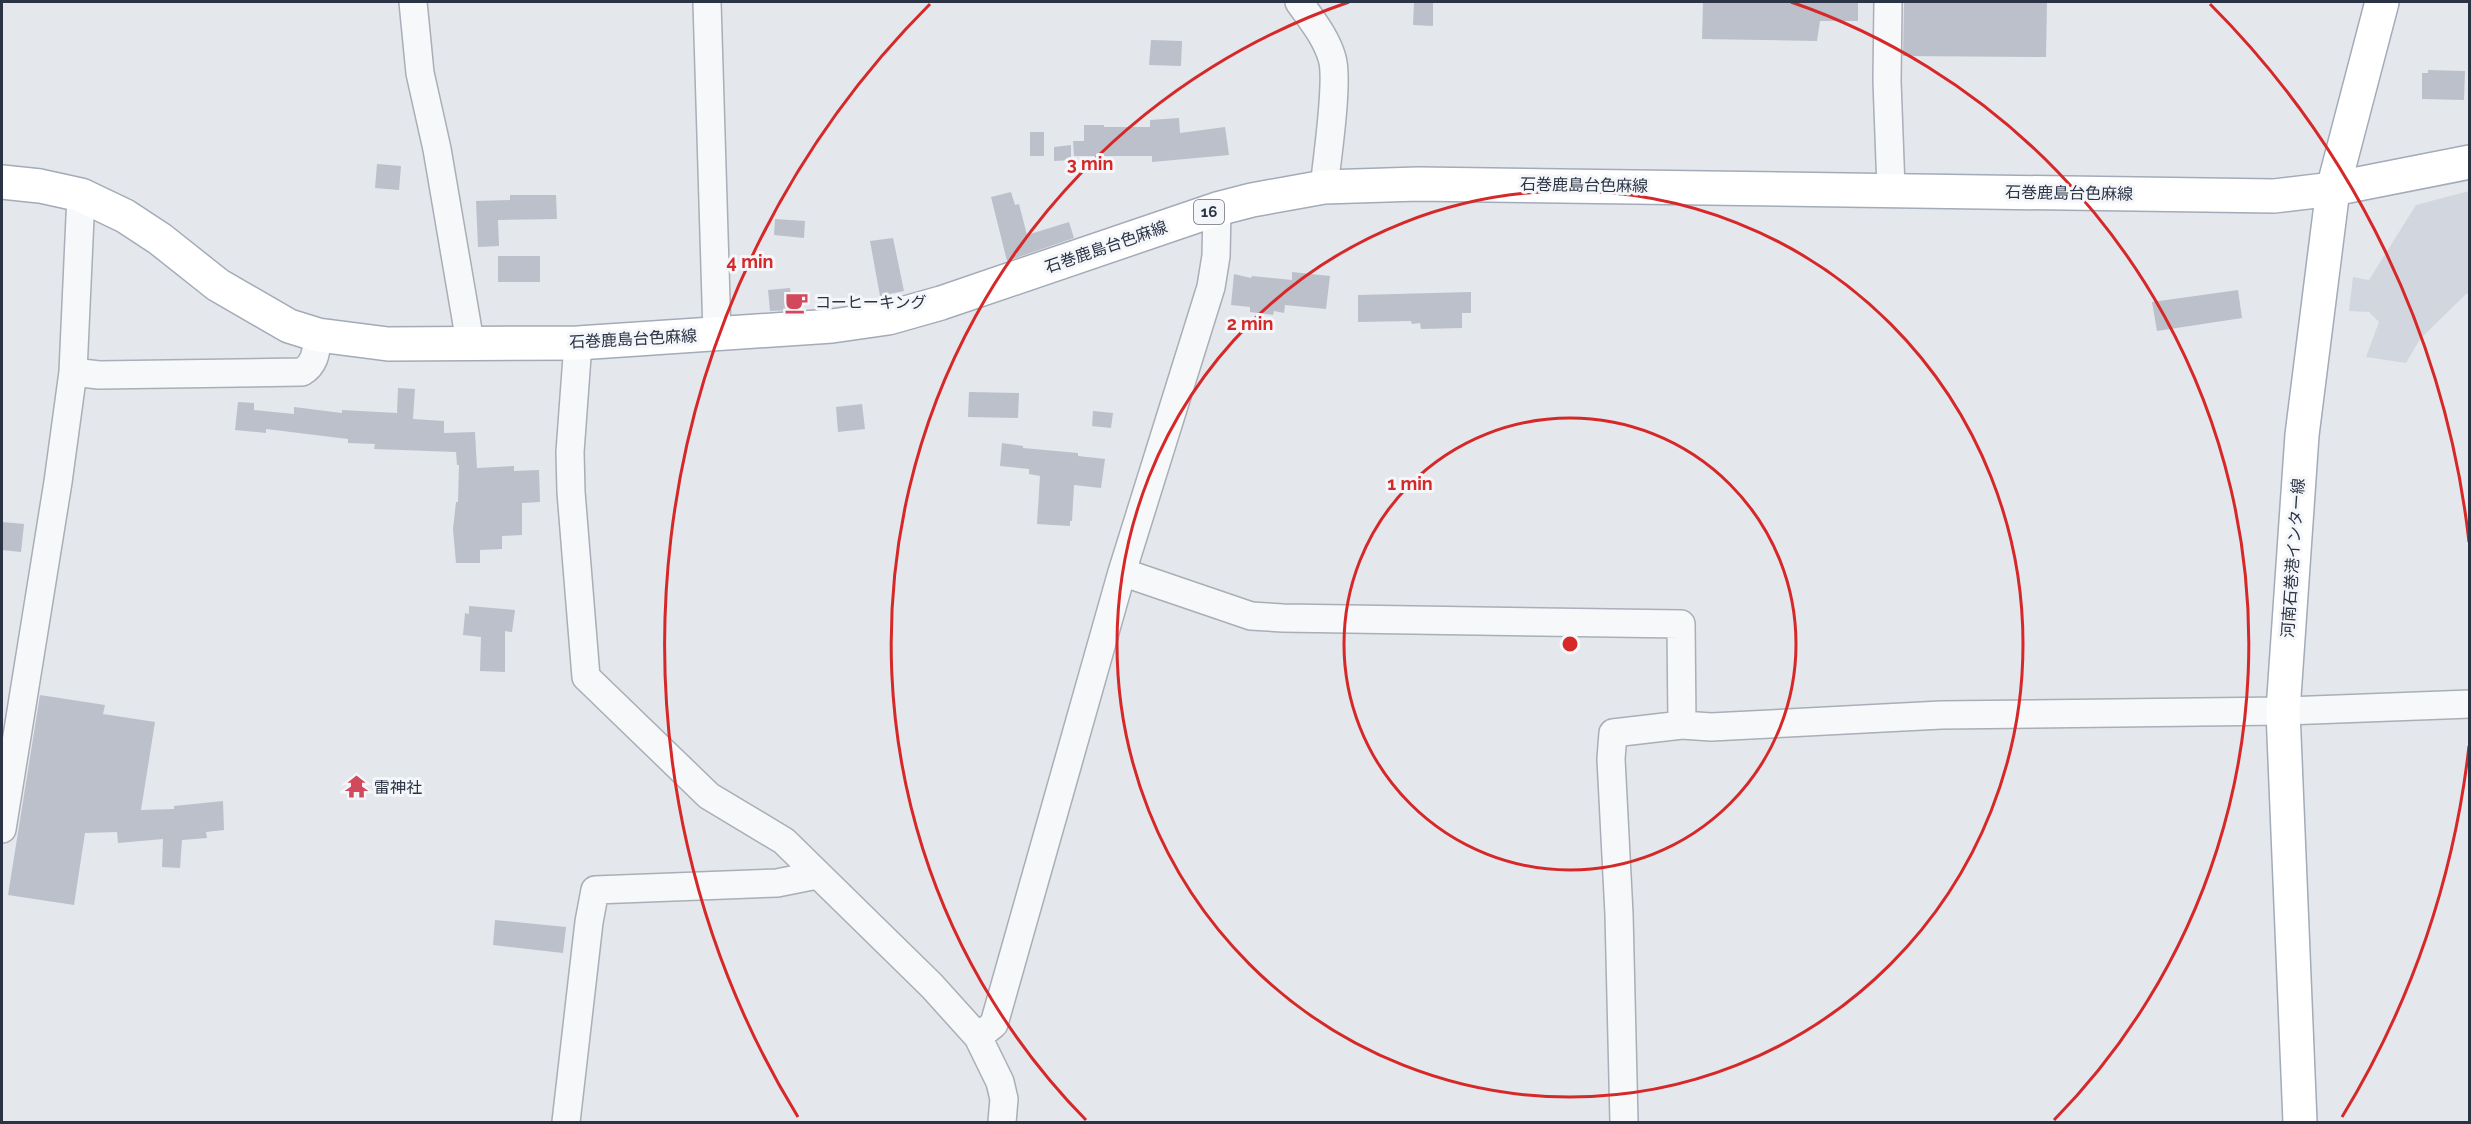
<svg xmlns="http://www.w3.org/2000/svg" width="2471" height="1124" viewBox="0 0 2471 1124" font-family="Raleway,'Noto Sans JP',sans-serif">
<rect width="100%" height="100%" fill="#e4e7ec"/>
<!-- built -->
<path fill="#d2d6de" d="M2469,191V294H2466L2420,339L2406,363L2366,357L2379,322L2369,312L2349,311L2353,277L2369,280L2416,205Z"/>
<!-- building -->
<path fill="#bbc0ca" d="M1414,2H1433V26L1413,25Z
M1703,2H1858V21H1820L1817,41L1702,39Z
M1904,2H2047L2046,57L1903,56Z
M1151,40L1182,41L1181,66L1149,65Z
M2428,70L2465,71L2464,100L2422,99V73H2428Z
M1179,118L1180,133L1225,127L1229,155L1152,162V156H1074L1073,141H1084V125H1104V127H1150V120Z
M1030,132H1044V156H1030Z
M1071,145V160L1054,161V147Z
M377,164L401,166L399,190L375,188Z
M1011,192L1015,205L1019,204L1027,235L1069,222L1074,238L1007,261L991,197Z
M510,195H556L557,219L498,220L499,246L478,247L476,201L510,200Z
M775,219L805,221L804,238L774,235Z
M893,238L904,291L880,296L870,241Z
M498,256H540V282H498Z
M1292,272L1330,276L1326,309L1285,305L1284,313L1274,311L1273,315L1250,312V307L1231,305L1234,274L1251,278L1252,276L1292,280Z
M790,288L792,310L770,311L768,290Z
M2238,290L2242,318L2157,331L2152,302Z
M1471,292V313H1462V328L1421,329L1420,323L1412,324L1411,321L1358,322V295Z
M398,388L415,389L413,419L444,421V433L475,432L477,468L514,466V471L539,470L540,502L522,503V535L502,536V549L480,550V563H456L453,529L456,502H458L459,465H457L456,452L374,449L375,444L348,443V439L266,429V433L235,430L238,402L254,403V410L294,414V407L342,413V410L397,413Z
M969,392L1019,393L1018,418L968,417Z
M862,404L865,429L838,432L836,407Z
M1093,411L1113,413L1111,428L1092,426Z
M1002,443L1023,446V448L1078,453V456L1105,459L1101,488L1074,485L1072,521H1070V526L1037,524L1040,476L1029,474V469L1000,466Z
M2,522L24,524L21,552L2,550Z
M469,606L515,610L512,632L505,631V672L480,671L481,637L463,635L465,613L469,614Z
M40,695L105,705L103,714L155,722L141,810L174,809V806L223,801L224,830L206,832L207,838L182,840L180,868L162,867L163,839L118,843L117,832L85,833L74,905L8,895Z
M495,920L566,927L563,953L493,945Z"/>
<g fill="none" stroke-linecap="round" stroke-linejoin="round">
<defs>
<path id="minor" d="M413,2L420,73L437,149L470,342
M707,2L717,334
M1299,2C1311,19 1326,37 1332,58C1339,80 1327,160 1324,187
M1888,2L1887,81L1891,189
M578,343L570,452L571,492L586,677L709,796L784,841L932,986L978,1037L1000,1082L1004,1099L1002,1122
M73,372L99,375L302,372C316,364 316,350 318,335
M1122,572L1251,616L1283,618L1681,624L1682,725
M2,829L58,482L73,372L81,195
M978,1037L994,1024L1122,572L1211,287L1216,256L1217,209
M566,1122L589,922L595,890L777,883L817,875
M1624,1122L1619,914L1611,759L1613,733L1682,725L1711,727L1941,715L2283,711L2470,704"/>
<path id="major" d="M2,182L40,186L81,195L125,216L160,239L218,285L289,326L318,335L388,344L578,343L832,326L888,318L941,303L1217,209L1252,200L1324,187L1418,184L2274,196L2333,189L2470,162
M2300,1122L2283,711L2302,435L2333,189L2382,2"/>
</defs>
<!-- minor casing -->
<use href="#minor" stroke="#a9aeb7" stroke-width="30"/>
<!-- major casing -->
<use href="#major" stroke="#a3abb8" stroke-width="36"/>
<!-- minor -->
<use href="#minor" stroke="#f7f8fa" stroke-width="27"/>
<!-- major -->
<use href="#major" stroke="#fff" stroke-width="33"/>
</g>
<!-- distance rings -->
<g fill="none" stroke="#d62828" stroke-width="3">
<circle cx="1570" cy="644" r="226"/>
<circle cx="1570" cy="644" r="453"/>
<path d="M1086 1120A679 679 0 0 1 1349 2M1791 2A679 679 0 0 1 2054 1120"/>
<path d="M2469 746A905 905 0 0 1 2342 1117M798 1117A905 905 0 0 1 930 4M2210 4A905 905 0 0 1 2469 542"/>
</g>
<!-- icons -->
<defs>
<symbol id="cafe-bare" viewBox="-9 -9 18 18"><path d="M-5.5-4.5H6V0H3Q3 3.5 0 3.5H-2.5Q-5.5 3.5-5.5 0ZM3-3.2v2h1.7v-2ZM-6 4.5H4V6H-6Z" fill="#d1495b" stroke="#f4f6f9" stroke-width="2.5" paint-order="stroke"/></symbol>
<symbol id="temple-bare" viewBox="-9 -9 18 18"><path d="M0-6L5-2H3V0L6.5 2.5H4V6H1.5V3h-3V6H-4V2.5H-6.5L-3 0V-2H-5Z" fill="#d1495b" stroke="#f4f6f9" stroke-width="2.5" paint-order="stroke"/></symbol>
</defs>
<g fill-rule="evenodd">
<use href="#cafe-bare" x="780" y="286" width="33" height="33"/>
<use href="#temple-bare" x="340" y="770" width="33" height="33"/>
</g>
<g text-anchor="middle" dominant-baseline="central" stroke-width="6" stroke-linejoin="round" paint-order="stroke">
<!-- shield labels -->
<rect fill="#f4f6f9" stroke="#676e7b" stroke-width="1.5" x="1194" y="200" width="30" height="24" rx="4.5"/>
<g font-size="15" font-weight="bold" fill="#2b3445">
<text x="1209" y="212">16</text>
</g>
<!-- street labels -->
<g font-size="16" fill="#2b3445" stroke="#f4f6f9">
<text transform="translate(1584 185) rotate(1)">石巻鹿島台色麻線</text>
<text transform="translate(2069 193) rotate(1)">石巻鹿島台色麻線</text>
<text transform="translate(1106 247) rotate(-19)">石巻鹿島台色麻線</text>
<text transform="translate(633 339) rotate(-3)">石巻鹿島台色麻線</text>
<text transform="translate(2293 558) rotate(-86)">河南石巻港インター線</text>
</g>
<!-- poi labels -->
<g font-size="16" fill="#2b3445" stroke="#f4f6f9" text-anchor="start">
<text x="815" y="302">コーヒーキング</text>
<text x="374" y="787">雷神社</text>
</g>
</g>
<circle cx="1570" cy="644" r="9" fill="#d62828" stroke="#f4f6f9" stroke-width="3"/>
<g font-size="18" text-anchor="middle" font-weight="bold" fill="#d62828" stroke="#f4f6f9" stroke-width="6" stroke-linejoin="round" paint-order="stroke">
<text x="1090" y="170">3 min</text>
<text x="750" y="268">4 min</text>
<text x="1250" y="330">2 min</text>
<text x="1410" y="490">1 min</text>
</g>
<!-- border -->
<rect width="2471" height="1124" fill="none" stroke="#2b3445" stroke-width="6"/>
</svg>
